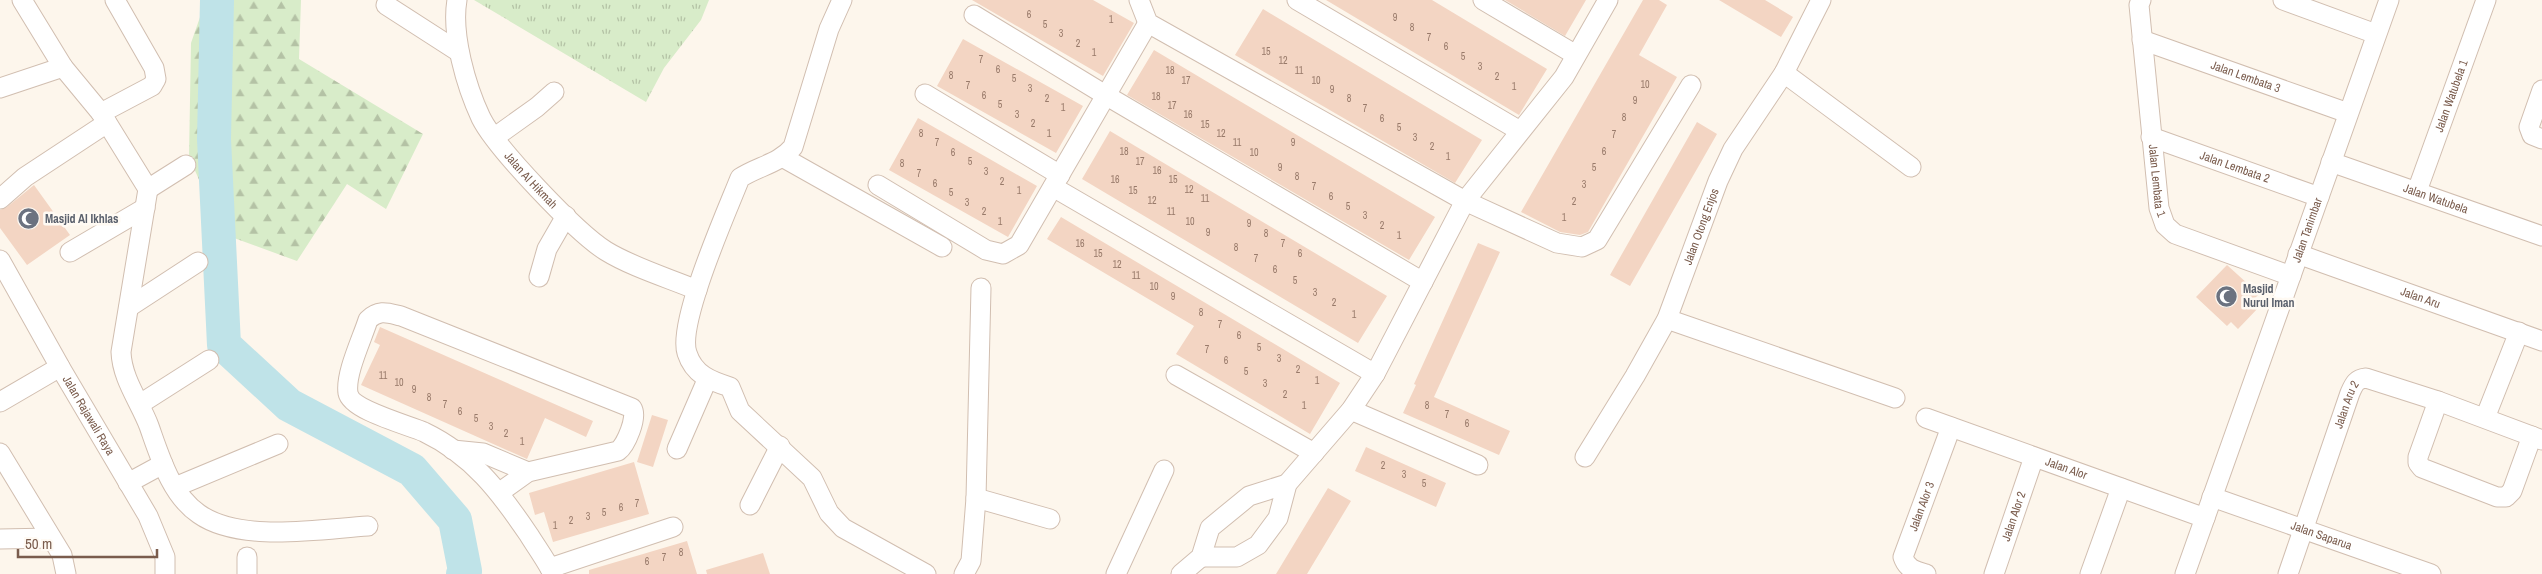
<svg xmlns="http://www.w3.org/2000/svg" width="2542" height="574" viewBox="0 0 2542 574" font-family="'Archivo Narrow',sans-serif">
<defs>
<pattern id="grass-tufts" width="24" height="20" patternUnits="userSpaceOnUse" patternTransform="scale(1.25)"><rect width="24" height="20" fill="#d8ecc9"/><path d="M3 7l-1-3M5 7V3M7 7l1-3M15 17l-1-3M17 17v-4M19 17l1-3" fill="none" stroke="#b4c2a5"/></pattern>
<pattern id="forest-firs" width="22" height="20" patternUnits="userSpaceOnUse" patternTransform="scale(1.25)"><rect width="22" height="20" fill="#d8ecc9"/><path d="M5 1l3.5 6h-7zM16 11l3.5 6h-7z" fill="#b4c2a5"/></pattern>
</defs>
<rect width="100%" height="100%" fill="#fdf6ec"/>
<!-- grass -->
<path fill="url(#grass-tufts)" d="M474,0H709L701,20L664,68L646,102Z"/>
<!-- forest -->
<path fill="url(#forest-firs)" d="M206,0H301L299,59L423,134L386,209L347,184L297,261L223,234L189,157L191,43Z"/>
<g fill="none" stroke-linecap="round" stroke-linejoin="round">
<!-- river -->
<path stroke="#bfe3e8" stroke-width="34" d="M217,0L214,139L224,345L289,405L412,470L455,520L465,571L463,574"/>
</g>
<!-- building -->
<path fill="#f3d5c3" d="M972,0H1093L1134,23L1103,76Z
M1326,0H1432L1547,69L1519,115Z
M1505,0H1586L1565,36Z
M1643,0H1659L1667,5L1639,55L1677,77L1588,232L1580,235L1560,232L1521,212Z
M1719,0H1765L1793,17L1781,37Z
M1263,9L1482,140L1455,183L1235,55Z
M963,39L1083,106L1056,153L937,86Z
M1154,50L1435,217L1409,260L1127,95Z
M918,118L1037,186L1008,237L889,170Z
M1697,122L1717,134L1630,286L1610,275Z
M1110,131L1387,296L1358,343L1082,179Z
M34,185L70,235L27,265L0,228V210L7,207Z
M1061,217L1340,383L1310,434L1176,354L1194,326L1047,239Z
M1478,243L1500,252L1434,397L1510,431L1499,455L1403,413L1416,385L1414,384Z
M2227,265L2259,294L2253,300L2260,306L2238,329L2231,322L2227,326L2196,297Z
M380,327L593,421L586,437L545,418L527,459L361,385L380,345L374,342Z
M652,415L668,420L653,467L637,462Z
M1366,447L1446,483L1436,507L1355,471Z
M634,462L649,514L553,542L544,512L535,515L529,493Z
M1328,488L1351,501L1307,574H1276Z
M687,541L697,574H589V570Z
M763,553L770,574H707L706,570Z"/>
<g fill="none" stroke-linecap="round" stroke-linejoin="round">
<defs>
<g id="minor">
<path d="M22,0L63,67L101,113L148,189L121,352C122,379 140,402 149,426C160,457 171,495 199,514C240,543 320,529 368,526"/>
<path id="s1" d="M457,0C451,34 466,86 481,118C496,148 577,233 606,251C632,267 668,278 697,290"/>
<path d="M842,0L829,29L793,147C779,164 758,166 740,178C727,211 677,323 687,353C694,375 711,381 730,387L740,411L812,478L829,513L843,528L926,574"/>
<path d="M1139,0L1148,23L1465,201L1557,243L1582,247L1597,240L1691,85"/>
<path d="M1297,0L1520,131"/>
<path d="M1483,0L1576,55"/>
<path id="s2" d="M2141,0L2139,5L2159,208L2165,225L2175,234L2291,276"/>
<path d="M2283,0L2376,34"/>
<path d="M386,5L459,52"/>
<path d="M974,15L1107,96L1423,282"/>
<path id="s3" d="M2142,40L2348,113"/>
<path d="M1784,73L1911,167"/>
<path d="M0,88L63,67"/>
<path d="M2542,90L2529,127L2532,135L2542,139"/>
<path d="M925,94L1060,175"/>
<path d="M101,113L152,86L156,79L154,68L115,0"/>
<path d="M495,137L537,107L554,92"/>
<path id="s4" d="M2151,137L2319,197"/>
<path d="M784,158L942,247"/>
<path id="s5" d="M2331,162L2542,236"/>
<path d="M878,185L986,250L1003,254L1019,245L1148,23"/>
<path d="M1053,187L1375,374"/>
<path d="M148,189L186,165"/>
<path id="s6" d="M2417,191L2486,0"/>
<path d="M0,199L25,177L107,123"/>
<path d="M70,252L145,208"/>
<path id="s7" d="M2298,254L2542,341"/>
<path id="s8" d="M0,260L60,367L148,516L165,557V574"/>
<path d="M539,277L547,249L566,216"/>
<path d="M129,307L198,262"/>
<path d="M1667,319L1895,398"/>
<path d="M1176,375L1314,453"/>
<path d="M2438,401L2418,457V463L2422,468L2497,497H2506L2512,491L2532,436"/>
<path d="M0,402L60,367"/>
<path d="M140,404L209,360"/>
<path d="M1351,410L1478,465"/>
<path id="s9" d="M1926,418L2205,518"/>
<path d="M2485,418L2519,332"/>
<path d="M677,449L707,380"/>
<path d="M453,450L483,453L528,472"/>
<path d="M0,453L62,555L66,574"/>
<path id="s10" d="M1585,457L1635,376L1667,319L1718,181L1733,149L1784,73L1821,0"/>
<path d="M128,483L163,464"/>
<path d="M175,487L278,444"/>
<path d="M500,492L528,472L618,451C626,445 638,417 632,408L401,316C388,313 379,309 368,320C362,339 345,374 348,393C351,410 408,425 424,432C472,455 500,492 529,535C537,548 546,560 553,574"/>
<path id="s11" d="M2212,497L2431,574"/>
<path d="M976,498L1050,519"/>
<path d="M750,505L780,446"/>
<path d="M0,539L51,538"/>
<path d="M247,557V574"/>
<path d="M1201,557H1237L1258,545L1278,518L1287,484L1351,410L1375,374L1465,201L1564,77L1608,0"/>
<path d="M550,568L673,527"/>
<path d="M964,574L971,561L976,498L981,288"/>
<path d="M1116,574L1164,470"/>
<path d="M1181,574L1201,557L1210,528L1249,496L1287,484"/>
<path id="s12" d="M1926,574C1915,571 1907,569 1903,557L1951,427"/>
<path id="s13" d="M1994,574L2034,457"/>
<path d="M2090,574L2121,488"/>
<path id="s14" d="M2185,574L2389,0"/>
<path id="s15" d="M2288,574L2350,393C2354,384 2356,379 2366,378L2438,401L2542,440"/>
</g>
</defs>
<!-- minor casing -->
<use href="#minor" stroke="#d1beb0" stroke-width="21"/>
<!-- minor -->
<use href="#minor" stroke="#fff" stroke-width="19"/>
</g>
<!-- icons -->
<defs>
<symbol id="mosque-disc" viewBox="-11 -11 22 22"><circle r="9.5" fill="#6b7280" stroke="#fffaf3"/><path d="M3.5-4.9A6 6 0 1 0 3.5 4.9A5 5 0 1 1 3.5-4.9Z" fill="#fff"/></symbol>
</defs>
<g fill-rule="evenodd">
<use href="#mosque-disc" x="16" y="206" width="25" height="25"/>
<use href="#mosque-disc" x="2214" y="284" width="25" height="25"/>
</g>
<g text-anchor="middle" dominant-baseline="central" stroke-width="5" stroke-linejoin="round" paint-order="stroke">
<!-- number labels -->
<g font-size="10" fill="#987a6a">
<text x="1029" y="14">6</text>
<text x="1395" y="17">9</text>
<text x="1111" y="19">1</text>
<text x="1045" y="24">5</text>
<text x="1412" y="27">8</text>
<text x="1061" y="33">3</text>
<text x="1429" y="37">7</text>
<text x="1078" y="43">2</text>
<text x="1446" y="46">6</text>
<text x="1266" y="51">15</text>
<text x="1094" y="52">1</text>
<text x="1463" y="56">5</text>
<text x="981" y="59">7</text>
<text x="1283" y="60">12</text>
<text x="1480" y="66">3</text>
<text x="998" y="69">6</text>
<text x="1170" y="70">18</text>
<text x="1299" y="70">11</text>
<text x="951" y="75">8</text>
<text x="1497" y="76">2</text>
<text x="1014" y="78">5</text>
<text x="1186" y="80">17</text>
<text x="1316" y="80">10</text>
<text x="1645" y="84">10</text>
<text x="968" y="85">7</text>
<text x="1514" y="86">1</text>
<text x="1030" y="88">3</text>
<text x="1332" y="89">9</text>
<text x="984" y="95">6</text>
<text x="1156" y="96">18</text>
<text x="1047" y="98">2</text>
<text x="1349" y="98">8</text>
<text x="1635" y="100">9</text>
<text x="1000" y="104">5</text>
<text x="1172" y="105">17</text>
<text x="1063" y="107">1</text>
<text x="1365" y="108">7</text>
<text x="1017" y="114">3</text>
<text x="1188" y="114">16</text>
<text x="1624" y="117">8</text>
<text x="1382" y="118">6</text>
<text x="1033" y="123">2</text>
<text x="1205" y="124">15</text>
<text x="1399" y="127">5</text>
<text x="921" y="133">8</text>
<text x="1049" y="133">1</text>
<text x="1221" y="133">12</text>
<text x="1614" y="134">7</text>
<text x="1415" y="137">3</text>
<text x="937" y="142">7</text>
<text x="1237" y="142">11</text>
<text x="1293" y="142">9</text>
<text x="1432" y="146">2</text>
<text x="1124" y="151">18</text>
<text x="1604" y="151">6</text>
<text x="953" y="152">6</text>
<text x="1254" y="152">10</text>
<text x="1448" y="156">1</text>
<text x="970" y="161">5</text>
<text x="1140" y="161">17</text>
<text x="902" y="163">8</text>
<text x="1280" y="167">9</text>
<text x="1594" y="167">5</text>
<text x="1157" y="170">16</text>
<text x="986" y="171">3</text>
<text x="919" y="173">7</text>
<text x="1297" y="176">8</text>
<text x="1115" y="179">16</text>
<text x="1173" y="179">15</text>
<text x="1002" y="181">2</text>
<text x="935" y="183">6</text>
<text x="1584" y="184">3</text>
<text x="1314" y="186">7</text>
<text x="1189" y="189">12</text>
<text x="1019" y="190">1</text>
<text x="1133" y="190">15</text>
<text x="951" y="192">5</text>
<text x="1331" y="196">6</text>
<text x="1205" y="198">11</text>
<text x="1152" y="200">12</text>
<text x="1574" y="201">2</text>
<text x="967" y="202">3</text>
<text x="1348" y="206">5</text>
<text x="984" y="211">2</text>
<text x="1171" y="211">11</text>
<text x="1365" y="215">3</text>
<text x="1564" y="217">1</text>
<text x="1000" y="221">1</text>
<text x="1190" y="221">10</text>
<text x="1249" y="223">9</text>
<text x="1382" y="225">2</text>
<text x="1208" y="232">9</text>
<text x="1266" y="233">8</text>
<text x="1399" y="235">1</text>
<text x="1080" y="243">16</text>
<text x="1283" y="243">7</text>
<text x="1236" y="247">8</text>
<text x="1098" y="253">15</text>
<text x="1300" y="253">6</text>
<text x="1256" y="258">7</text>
<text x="1117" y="264">12</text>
<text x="1275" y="269">6</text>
<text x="1136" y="275">11</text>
<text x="1295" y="280">5</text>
<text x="1154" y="286">10</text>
<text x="1315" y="292">3</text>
<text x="1173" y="296">9</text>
<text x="1334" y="302">2</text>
<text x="1201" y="312">8</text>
<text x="1354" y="314">1</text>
<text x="1220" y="324">7</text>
<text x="1239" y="335">6</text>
<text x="1259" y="347">5</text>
<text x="1207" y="349">7</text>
<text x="1279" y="358">3</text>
<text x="1226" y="360">6</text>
<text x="1298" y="369">2</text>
<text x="1246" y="371">5</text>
<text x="383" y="375">11</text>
<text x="1317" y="380">1</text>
<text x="399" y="382">10</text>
<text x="1265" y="383">3</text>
<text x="414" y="389">9</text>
<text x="1285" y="394">2</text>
<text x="429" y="397">8</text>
<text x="445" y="404">7</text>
<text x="1304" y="405">1</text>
<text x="1427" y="405">8</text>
<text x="460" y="411">6</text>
<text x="1447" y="414">7</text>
<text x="476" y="418">5</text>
<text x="1467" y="423">6</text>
<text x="491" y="426">3</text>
<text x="506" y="433">2</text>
<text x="522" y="441">1</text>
<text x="1383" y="465">2</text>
<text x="1404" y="474">3</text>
<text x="1424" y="483">5</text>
<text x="637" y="503">7</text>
<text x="621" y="507">6</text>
<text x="604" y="512">5</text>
<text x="588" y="516">3</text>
<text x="571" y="520">2</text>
<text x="555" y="525">1</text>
<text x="681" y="552">8</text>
<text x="664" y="557">7</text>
<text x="647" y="561">6</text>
</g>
<!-- street labels -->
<g font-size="12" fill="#7a5c4d" stroke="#fffaf3">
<text stroke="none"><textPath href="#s3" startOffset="110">Jalan Lembata 3</textPath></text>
<text stroke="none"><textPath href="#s6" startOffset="101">Jalan Watubela 1</textPath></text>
<text stroke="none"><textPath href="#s4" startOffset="89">Jalan Lembata 2</textPath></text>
<text stroke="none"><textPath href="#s1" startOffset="202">Jalan Al Hikmah</textPath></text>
<text stroke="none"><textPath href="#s2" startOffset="182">Jalan Lembata 1</textPath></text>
<text stroke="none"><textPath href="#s5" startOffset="111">Jalan Watubela</textPath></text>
<text stroke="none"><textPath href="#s10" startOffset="259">Jalan Otong Enjos</textPath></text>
<text stroke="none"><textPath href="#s14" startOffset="365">Jalan Tanimbar</textPath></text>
<text stroke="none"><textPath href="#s7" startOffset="130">Jalan Aru</textPath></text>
<text stroke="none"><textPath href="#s15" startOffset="179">Jalan Aru 2</textPath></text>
<text stroke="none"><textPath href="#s8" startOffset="179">Jalan Rajawali Raya</textPath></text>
<text stroke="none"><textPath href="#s9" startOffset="149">Jalan Alor</textPath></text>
<text stroke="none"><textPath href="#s12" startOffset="84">Jalan Alor 3</textPath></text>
<text stroke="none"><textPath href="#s13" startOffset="61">Jalan Alor 2</textPath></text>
<text stroke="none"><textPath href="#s11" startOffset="116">Jalan Saparua</textPath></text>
</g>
<!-- worship labels -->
<g font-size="12" font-weight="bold" fill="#5b616d" stroke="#fffaf3" text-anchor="start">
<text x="45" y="219">Masjid Al Ikhlas</text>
<text x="2243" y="289">Masjid<tspan x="2243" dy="14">Nurul Iman</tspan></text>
</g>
</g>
<!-- scale -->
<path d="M18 549v8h139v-8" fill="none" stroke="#7a5c4d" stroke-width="2.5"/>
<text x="25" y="549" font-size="15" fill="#7a5c4d" stroke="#fffaf3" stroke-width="4" paint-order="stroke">50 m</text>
</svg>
